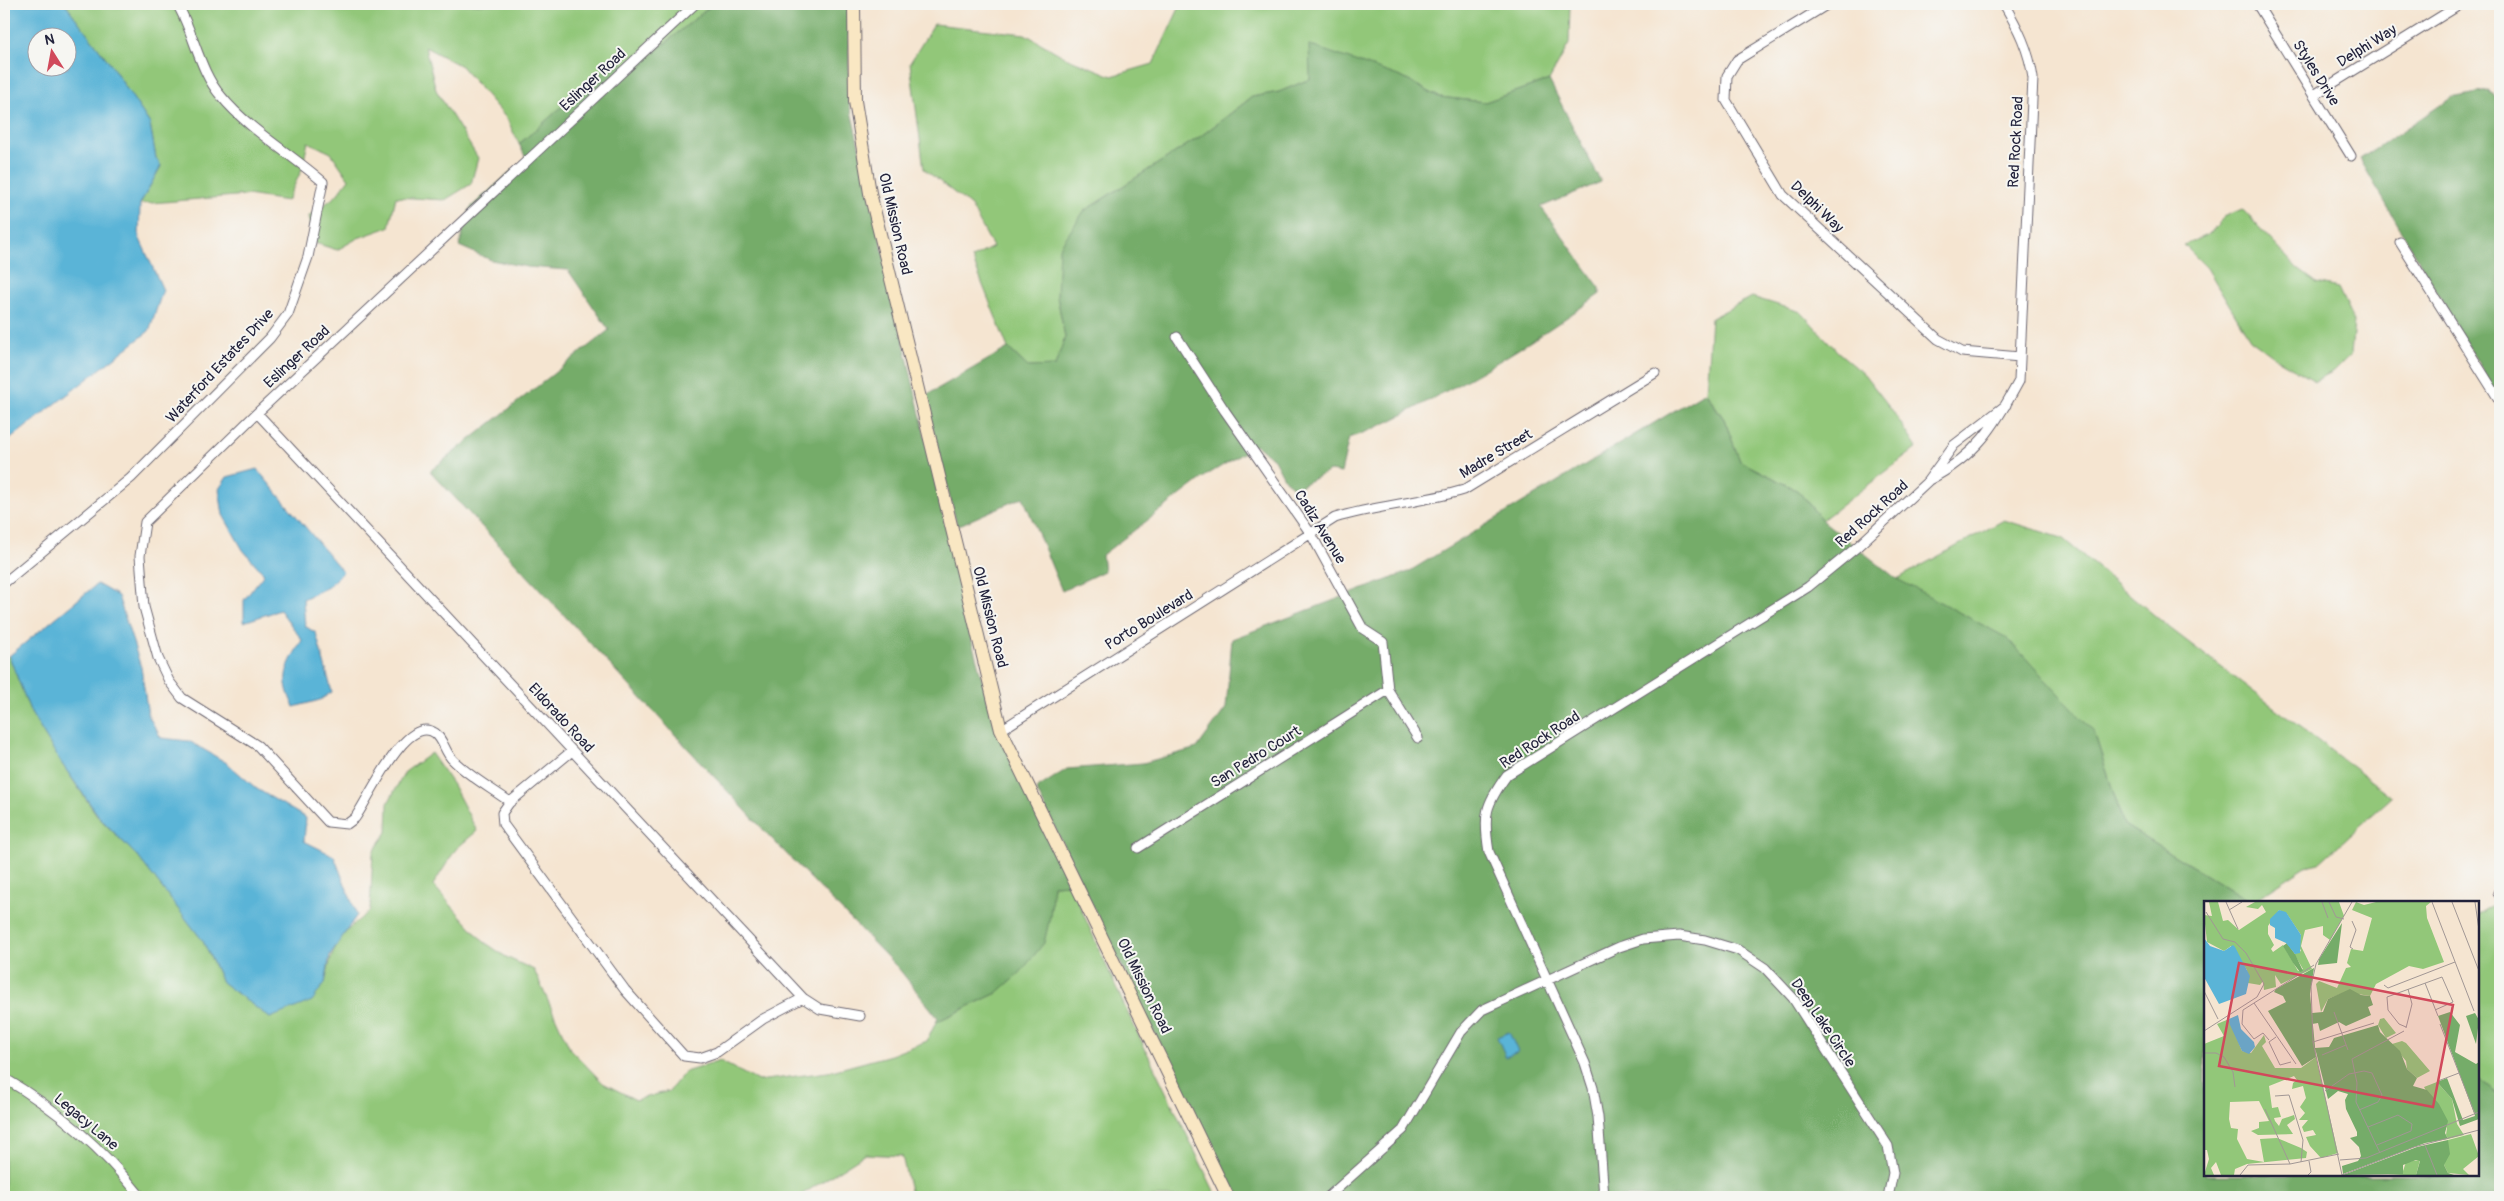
<svg xmlns="http://www.w3.org/2000/svg" width="2504" height="1201" viewBox="0 0 2504 1201" font-family="Pangolin,sans-serif">
<rect width="100%" height="100%" fill="#f6f6f2"/>
<filter id="ink" filterUnits="userSpaceOnUse"><feTurbulence type="fractalNoise" baseFrequency=".02" numOctaves="2"/><feDisplacementMap in="SourceGraphic" scale="10" xChannelSelector="R" yChannelSelector="G"/><feConvolveMatrix kernelMatrix="1 2 1 2 8 2 1 2 1" color-interpolation-filters="sRGB"/></filter>
<filter id="wash" filterUnits="userSpaceOnUse"><feTurbulence type="fractalNoise" baseFrequency=".0096" numOctaves="4" result="noise"/><feDisplacementMap in="SourceGraphic" scale="20" xChannelSelector="R" yChannelSelector="G"/><feGaussianBlur stdDeviation="1.12" result="paint"/><feColorMatrix in="noise" values="0 0 0 0 0 0 0 0 0 0 0 0 0 0 0 0 0 1.4 0 .05"/><feComposite in="paint" operator="in"/></filter>
<g filter="url(#wash)">
<rect width="100%" height="100%" fill="#f5e5d1"/>
<!-- green -->
<path fill="#92c779" stroke="#5a745a" d="M65,4H713L630,72L618,59L519,144L507,119L461,66L425,47L436,90L478,158L471,184L445,200L396,197L389,227L358,238L337,250L312,242L309,216L336,196L349,179L331,153L308,142L302,169L287,201L247,195L140,204L161,166L156,158L150,124L109,62Z
M1181,4H1570L1569,44L1549,80L1485,102L1439,97L1401,77L1310,79L1279,92L1252,97L1201,136L1084,211L1057,296L1065,337L1055,367H1028L1008,348L972,258L993,247L971,206L924,169L910,63L934,24L1025,34L1063,56L1112,76L1153,64Z
M2242,209L2298,269L2317,283L2338,288L2354,322L2351,354L2334,371L2315,381L2277,359L2250,339L2207,268L2184,245L2209,234L2224,217Z
M1752,297L1801,312L1838,352L1864,374L1892,410L1917,448L1822,520L1798,491L1740,461L1724,419L1706,392L1711,318Z
M2004,520L2062,538L2171,629L2392,797L2319,863L2306,866L2251,902L2124,825L2094,732L1897,579Z
M9,656L31,713L62,764L99,818L139,858L203,941L222,982L270,1018L325,983C333,944 339,935 370,911L373,853L387,832L388,803L405,772L431,753L453,785L477,831L456,849L433,885L483,941L506,957L534,970L570,1049L603,1083L636,1100L669,1091L685,1072L720,1061L758,1081L828,1072L891,1055L927,1041L936,1022L997,993L1050,917L1053,885L1070,884L1124,1005L1217,1197H909L911,1195L902,1156L865,1154L798,1197H4V659Z
M2493,905L2500,911V1097L2478,1079V915Z"/>
<!-- forest -->
<path fill="#75ac69" stroke="#4c6752" d="M713,4H849V102L972,642L993,719L1070,884L1053,885L1050,917L1044,943L1020,973L997,993L936,1022L938,1018L899,969L772,839L430,471L609,330L568,270L527,267L491,260L459,246L470,208L526,158L519,144L618,58L630,72Z
M1309,45L1401,77L1439,97L1485,102L1549,80L1601,182L1541,207L1600,288V294C1547,332 1493,367 1435,397C1407,413 1379,428 1349,438L1341,473L1330,471L1295,488L1285,480L1274,459L1256,445L1207,475L1102,555L1104,571L1062,591L1023,497L957,526L925,396L1008,348L1028,367L1055,366L1065,337L1057,296L1059,248L1084,211L1201,136L1252,97L1279,92L1310,79Z
M2488,91L2500,99V401L2360,159L2451,98Z
M1705,392L1724,419L1740,461L1798,491L1822,520L1897,579L2007,638L2094,732L2124,825L2251,902H2205V1175H2478V1079L2500,1097V1197H1234L1036,789L1067,769L1143,763L1197,748L1226,708L1232,639L1408,572Z"/>
<!-- water -->
<path fill="#5ab4d7" stroke="#3e6b89" fill-rule="evenodd" d="M4,4H65L109,62L150,124L156,158L161,166L140,204L139,237L163,290L149,331L4,444ZM38,38H68V68H38Z
M257,469L343,572L328,587L303,599L305,626L316,633L332,692L320,700L294,707C279,677 286,668 302,640L280,610L244,622V600L264,574L243,550L223,515L219,489L227,477Z
M97,584L118,596L141,667L148,715L161,738L189,741L227,763L257,789L306,818L304,841L334,856L357,915L330,955L325,983L312,1001L270,1018L222,982L203,941L139,858L100,818L62,764L31,713L9,656Z
M1509,1032L1518,1052L1506,1057L1497,1037Z"/>
</g>
<g filter="url(#ink)">
<g fill="none" stroke-linecap="round" stroke-linejoin="round">
<defs>
<path id="street" d="M1828,4L1737,60L1727,76L1726,100L1783,195L1938,339L1962,352L2020,357
M2257,4L2351,156
M2314,95L2461,4
M2400,242L2500,401
M1177,337L1225,411L1311,534L1363,629L1383,642L1388,690L1418,738
M257,413L803,998L820,1009L860,1016
M1929,480C1977,455 1994,427 2019,381L2033,78C2029,50 2018,28 2004,4
M4,583L131,478L270,338L288,314L308,257L323,182C290,153 249,130 221,96C199,71 194,32 177,4
M1001,730L1335,518C1378,505 1420,503 1464,490L1655,373
M572,751L509,803L502,813L503,824L625,990L684,1056L700,1058L717,1052L763,1019L803,998
M510,802C491,788 468,776 452,759C445,752 443,739 435,733C406,713 369,799 355,818L347,824L328,822L258,746L182,698L169,681L158,658L144,607L140,556L145,522L257,413L695,4
M1138,848L1388,690
M2498,893L2500,892
M4,1078C57,1109 103,1149 141,1197
M1328,1197L1403,1130L1461,1032L1482,1010L1619,947L1643,939L1679,936L1705,940L1738,950L1765,968L1793,998L1888,1146L1893,1173L1888,1197
M1604,1197L1598,1117L1593,1088L1585,1063L1489,852C1483,815 1485,805 1507,775L1808,587L1857,547L1927,482L1954,445L2006,405"/>
<path id="secondary" d="M854,4L855,101L870,193L1001,730L1228,1197"/>
</defs>
<!-- street casing -->
<use href="#street" stroke="#6c6670" stroke-width="11"/>
<!-- secondary casing -->
<use href="#secondary" stroke="#6c6670" stroke-width="14"/>
<!-- street -->
<use href="#street" stroke="#fff" stroke-width="9"/>
<!-- secondary -->
<use href="#secondary" stroke="#f9e7c3" stroke-width="12"/>
</g>
</g>
<g text-anchor="middle" dominant-baseline="central" stroke-width="4" stroke-linejoin="round" paint-order="stroke">
<!-- street labels -->
<g font-size="15" fill="#22223b" stroke="#f6f6f2">
<text transform="translate(2367 46) rotate(-32)">Delphi Way</text>
<text transform="translate(2316 73) rotate(58)">Styles Drive</text>
<text transform="translate(593 80) rotate(-43)">Eslinger Road</text>
<text transform="translate(2016 142) rotate(-87)">Red Rock Road</text>
<text transform="translate(1817 207) rotate(44)">Delphi Way</text>
<text transform="translate(895 224) rotate(77)">Old Mission Road</text>
<text transform="translate(297 357) rotate(-43)">Eslinger Road</text>
<text transform="translate(220 366) rotate(-47)">Waterford Estates Drive</text>
<text transform="translate(1496 454) rotate(-31)">Madre Street</text>
<text transform="translate(1872 514) rotate(-42)">Red Rock Road</text>
<text transform="translate(1320 527) rotate(58)">Cadiz Avenue</text>
<text transform="translate(990 617) rotate(76)">Old Mission Road</text>
<text transform="translate(1149 620) rotate(-32)">Porto Boulevard</text>
<text transform="translate(561 718) rotate(47)">Eldorado Road</text>
<text transform="translate(1540 740) rotate(-33)">Red Rock Road</text>
<text transform="translate(1256 757) rotate(-32)">San Pedro Court</text>
<text transform="translate(1144 986) rotate(64)">Old Mission Road</text>
<text transform="translate(1823 1023) rotate(56)">Deep Lake Circle</text>
<text transform="translate(86 1122) rotate(40)">Legacy Lane</text>
</g>
</g>
<!-- overview -->
<g transform="translate(2204 901)">
<rect width="275" height="275" fill="#f5e5d1"/>
<path d="M5,1H14L19,20L24,19L35,29L62,11L58,4L54,8L42,6L51,1H135L140,15L126,39L119,34V25L101,29L97,45L108,68L77,83L71,74L72,86L60,89L59,80L56,84L44,82L43,69L27,45L20,50L3,41L0,14L8,15ZM75,9L83,13L97,34L95,45L97,50L90,53L99,68L94,70L79,44L69,51L67,48L70,44L64,33V25ZM152,1L160,4L172,1H227L222,5L223,17L240,61L219,68L205,65L172,83L166,95L141,91L124,98L117,111L112,83L115,80L133,87L142,67L147,66L143,62L147,48L159,50L168,17L148,9ZM180,117L192,132L182,137L174,124L176,118ZM25,118L38,150L47,152L60,134L62,141L58,145L71,167H97L112,156L134,252L117,257L106,245L102,236L112,234L109,229L100,231L98,226L104,219H95L101,212L96,206L102,197L99,185L88,188L89,182L93,179L90,175L65,185L68,207L74,206L77,216L70,217L71,220L75,225L78,218L90,214L91,218L83,224L89,233L54,234L47,230L55,227V221L65,220L55,200L26,201L25,218L27,227L34,228L33,238L43,258L60,261L56,238L73,237L97,247L103,251L102,257L43,263L31,268L30,274H17L12,261L7,267L10,274H0L5,258L3,249H0V143L20,135L13,123ZM198,140L202,142L226,170L213,177L203,168L202,160L188,143ZM233,181L248,198L253,223L260,234L244,238L242,234L243,227L220,186ZM267,233L275,255L259,268L265,274L244,272L240,264L244,239ZM216,259L212,274H184L198,273L202,261Z" fill="#92c779" fill-rule="evenodd"/>
<path d="M138,22L133,62L114,64L115,58ZM83,42L91,53L99,70L96,71L89,62L79,45ZM110,67L106,93L112,156L98,165L64,110L82,101L79,95L70,91L72,88ZM146,88L157,94L166,95L169,104L164,106L167,114L142,125L135,121L116,130L114,122L108,123V112L119,111L124,98ZM246,111L256,124L251,151L272,163L275,161V218L256,225L248,198L233,181L243,177L259,219L271,215L234,115ZM271,112L275,119L272,143L262,115ZM174,124L176,131L196,150L203,168L213,177L209,185L223,189L235,203L244,220L241,232L244,238L221,242L139,273L138,265L154,260L157,255L155,246L146,237L153,235V231L142,208L141,199L144,193L134,190L124,198L111,147L125,146L130,137ZM244,239L246,253L240,264L244,272L250,274H212L216,260L212,259L199,264V273L139,274L213,246Z" fill="#75ac69"/>
<path d="M75,9L82,11L97,34L96,52L91,53L82,42L71,37V27L66,24V18ZM0,37L6,45L20,50L29,44L31,46L46,75L42,93L15,103L0,76ZM34,114L37,128L50,141L51,146L45,153L38,150L26,124L25,118Z" fill="#5ab4d7"/>
<path fill="none" stroke="#a19795" stroke-width="1" d="M22,1L34,28M118,1L124,17M125,1L132,16L140,18M228,1L270,110M248,1L275,70M271,1L275,29M25,9L38,1M148,20L152,29L146,46L149,48M221,82L234,115M180,84L184,87L251,61M0,90L14,118M50,102L92,163M130,111L144,149M236,123L271,213M202,126L195,123L184,109L183,96L238,76L249,101L231,109M202,127L208,103L204,88M0,130L53,96L60,83L42,52L31,41L19,38L2,11M72,136L65,141L76,164L87,161M65,139L59,132L50,138L38,123L39,109L110,64M109,141L170,122M0,152H12L20,156L29,171L31,186M118,154L142,144M234,180L255,172M121,190L145,173L160,170L168,172L178,194L174,201L155,209M71,195L85,194L99,239L97,261M61,208L86,263M164,226L194,214L208,223L207,230L173,244M221,244L233,274M176,252L152,201L153,182L148,158L200,130M136,259L162,257L275,211M36,274L44,264L86,263L135,253M104,274L107,271L105,260M138,274L109,141L107,85L112,63L148,1M138,274L210,246L275,229"/>
<path fill="#d1495b" fill-opacity="0.15" stroke="#d1495b" stroke-width="2.5" d="M35,62L249,104L229,206L15,165Z"/>
<rect width="275" height="275" fill="none" stroke="#22223b" stroke-width="2.5"/>
</g>
<!-- margin -->
<rect width="2504" height="1201" fill="none" stroke="#f6f6f2" stroke-width="20"/>
<!-- north arrow -->
<g transform="translate(52 52) rotate(349)"><circle r="24" fill="#f6f6f2" stroke="#a1a1a9"/>
<path d="M0-4L9 19L0 12L-9 19Z" fill="#d1495b"/>
<text y="-8" font-size="14" font-weight="bold" text-anchor="middle" fill="#22223b">N</text>
</g>
</svg>
